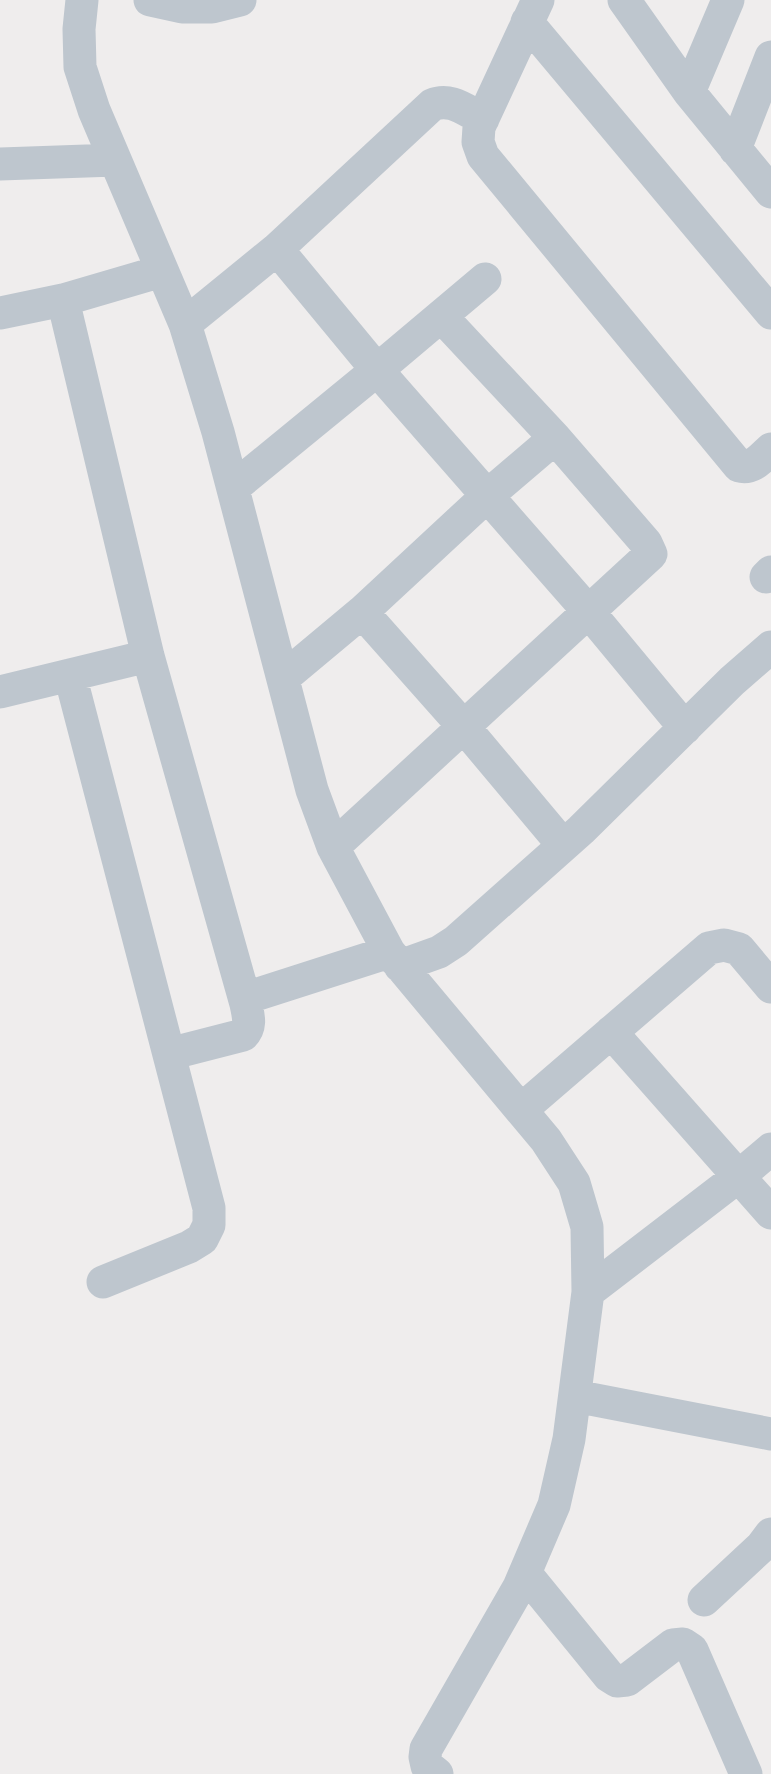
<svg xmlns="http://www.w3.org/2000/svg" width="771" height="1774" viewBox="0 0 771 1774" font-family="Mulish,sans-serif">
<rect width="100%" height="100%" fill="#efeded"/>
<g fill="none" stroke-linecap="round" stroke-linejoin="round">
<!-- minor -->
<path stroke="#bec6ce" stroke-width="33" d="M82,0L79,29L80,67L94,110L185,324L218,432L312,790L333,847L389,952L546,1140L574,1183L587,1227L588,1292L569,1439L554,1505L519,1587L426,1749L425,1757L427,1766L437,1774
M150,0L182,7H212L240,0
M538,0L479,127L478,142L483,156L739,466C753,470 762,457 771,449
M624,0L689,92L771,192
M527,22L771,313
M689,92L728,0
M735,149L771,57
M0,164L115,160
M277,249L377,370L588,611L685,728
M63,300L148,656L246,1004
M0,313L63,300L162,271
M185,324L277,249L432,105C451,97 466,111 483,119
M233,488L377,370L485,279
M766,577L771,572
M362,612L464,727L563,845
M70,675L209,1208V1225L202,1239L189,1247L103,1282
M283,678L362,612L487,496L555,438
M0,692L148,656
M333,847L651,554L646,543L555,438L441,316
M400,966L439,952L456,941L581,830L732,681L771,647
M611,1032L771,1213
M169,1054L243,1035C252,1026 248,1015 246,1004L255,995L389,952
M521,1110L709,948L724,945L739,949L771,987
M588,1292L739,1176L771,1149
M575,1396L771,1434
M525,1573L609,1676L617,1681L627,1680L673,1645L683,1644L692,1650L746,1774
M704,1600L762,1546L771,1534"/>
</g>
</svg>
